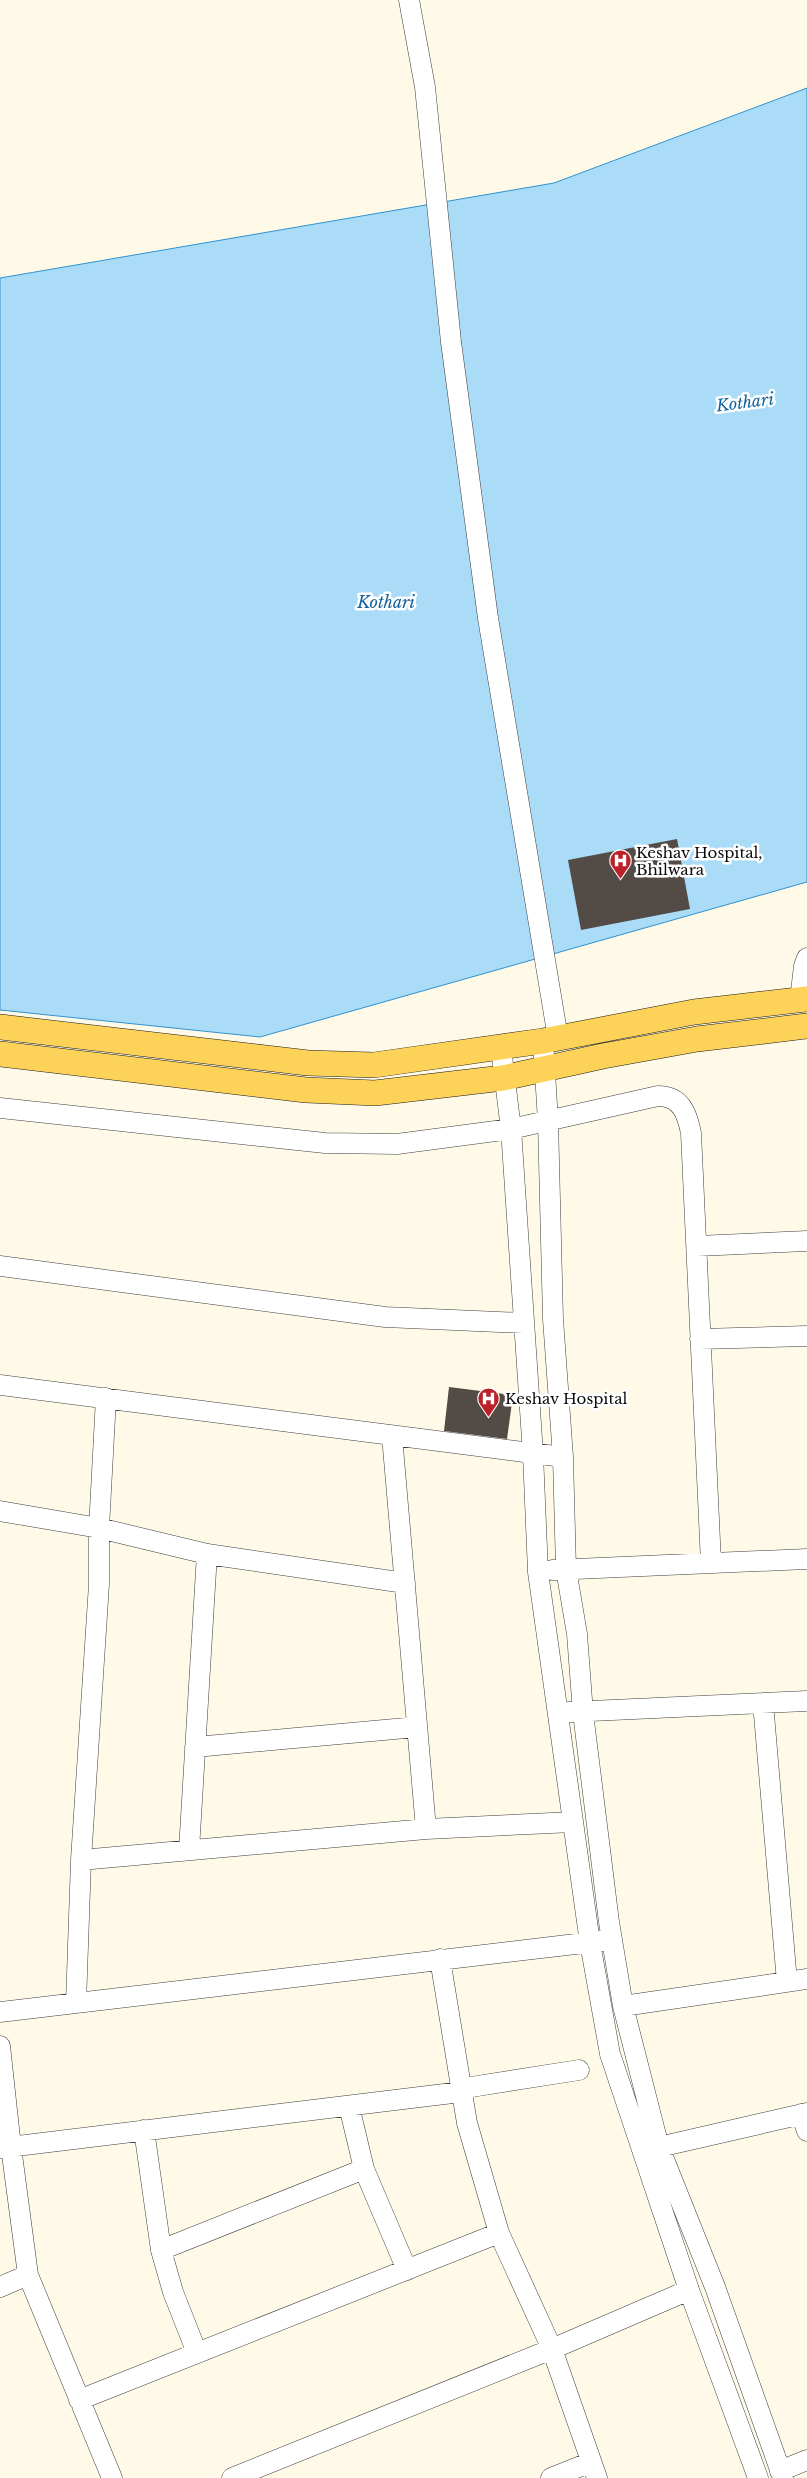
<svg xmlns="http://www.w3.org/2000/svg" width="807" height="2478" viewBox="0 0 807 2478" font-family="'Libre Baskerville',serif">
<rect width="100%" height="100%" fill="#fffae7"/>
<!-- water -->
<path fill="#aadcf8" stroke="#2f92d0" d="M807,88V882L260,1037L0,1010V278L554,183Z"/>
<!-- building -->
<path fill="#534b46" d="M677,839L690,909L581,930L568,860Z
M449,1387L513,1395L507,1439L444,1431Z"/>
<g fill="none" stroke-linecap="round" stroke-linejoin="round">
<defs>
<path id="minor" d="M409,0L425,87L451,342L488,618L558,1038
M800,1000L804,966L807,958
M543,1041L548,1121L553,1319L563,1457L566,1569L577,1634L583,1713L609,1922L623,2006L659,2147L715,2287L783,2478
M501,1048L511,1129L533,1454L538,1572L590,1943L610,2054L689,2290L758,2478
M0,1108L325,1143L397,1144L511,1129L658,1096C681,1096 687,1113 691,1133L711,1563
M697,1246L807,1241
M0,1266L385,1317L523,1323
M700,1339L807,1336
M0,1385L563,1457
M392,1436L426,1829
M0,1511L99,1528L207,1554L405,1583
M552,1570L807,1559
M763,1703L787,1982
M569,1712L807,1701
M195,1747L417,1727
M189,1850L207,1554
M81,1860L426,1829L573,1822
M440,1959L467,2123L499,2233L552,2349L597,2478
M76,2003L81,1860L99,1584V1528L106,1398
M623,2006L807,1979
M0,2012L601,1941
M0,2046L11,2147L28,2275L0,2287
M349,2106L364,2169L407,2270
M801,2114L807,2131
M144,2130L161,2250L173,2292L197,2353
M659,2147L807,2113
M0,2148L461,2092L465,2088L579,2070
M161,2250L364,2169
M28,2275L112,2478
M79,2400L499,2233
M780,2471L807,2460
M232,2478L552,2349L689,2290
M551,2478L591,2462"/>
<path id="major" d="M0,1027L308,1063L374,1065L543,1041L694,1012L807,999
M0,1054L306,1090L375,1093L503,1078L603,1056L697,1039L807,1026"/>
</defs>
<!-- minor casing -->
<use href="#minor" stroke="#3d3d3d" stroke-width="21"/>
<!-- major casing -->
<use href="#major" stroke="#1b1b1b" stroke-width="26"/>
<!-- minor -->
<use href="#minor" stroke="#fff" stroke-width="20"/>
<!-- major -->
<use href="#major" stroke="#fdd259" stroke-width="25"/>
</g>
<!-- icons -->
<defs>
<symbol id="hospital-pin" viewBox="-11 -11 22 30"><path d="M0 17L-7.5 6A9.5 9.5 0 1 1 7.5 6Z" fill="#bc2029" stroke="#fff"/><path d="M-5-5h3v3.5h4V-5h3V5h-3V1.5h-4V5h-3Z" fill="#fff"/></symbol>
</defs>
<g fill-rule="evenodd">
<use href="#hospital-pin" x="608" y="848" width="25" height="34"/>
<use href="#hospital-pin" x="476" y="1386" width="25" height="34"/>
</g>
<g text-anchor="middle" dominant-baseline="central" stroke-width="5" stroke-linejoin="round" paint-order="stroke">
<!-- poi labels -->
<g font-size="15" fill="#0a0a0a" stroke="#fff" text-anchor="start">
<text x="636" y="852">Keshav Hospital,<tspan x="636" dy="17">Bhilwara</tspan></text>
<text x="505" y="1398">Keshav Hospital</text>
</g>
<!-- water labels -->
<g font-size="16" font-style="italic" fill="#12629d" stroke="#fff">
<text transform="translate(745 402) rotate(-7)">Kothari</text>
<text x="386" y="602">Kothari</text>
</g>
</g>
</svg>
